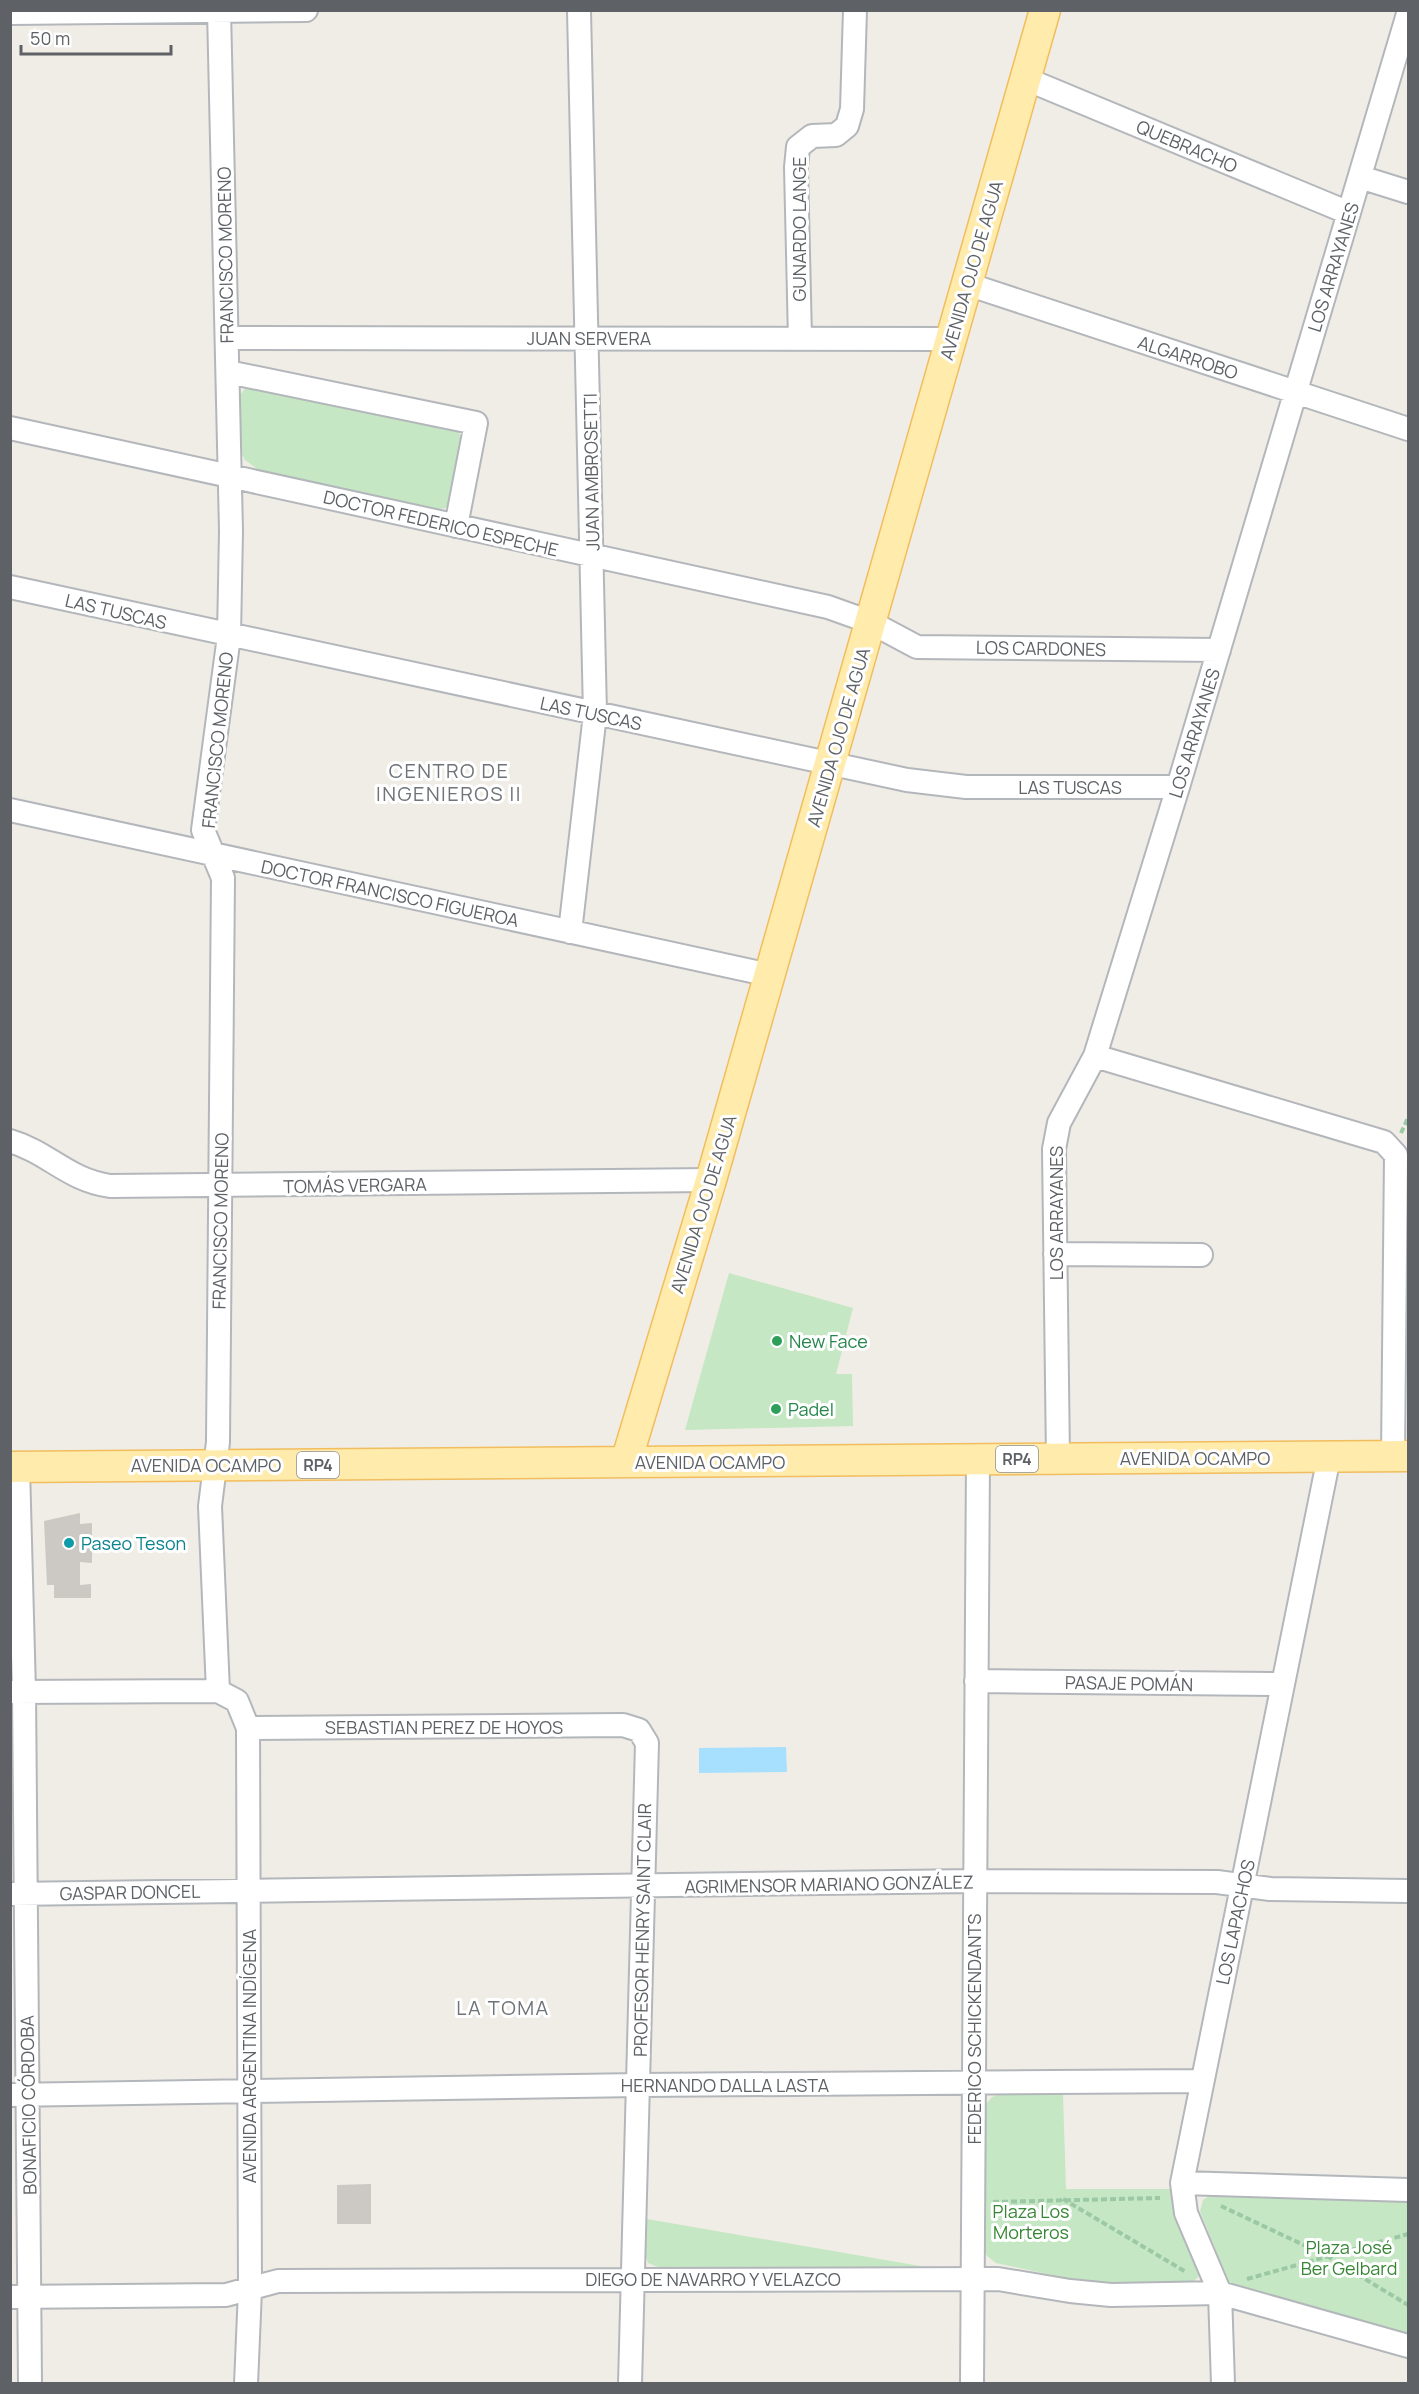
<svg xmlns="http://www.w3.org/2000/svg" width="1419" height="2394" viewBox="0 0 1419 2394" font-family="Manrope,sans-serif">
<rect width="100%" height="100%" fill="#f0ede6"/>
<!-- green -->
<path fill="#c5e7c3" d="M246,387L447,424L459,432C465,456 459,486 446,508L433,510L263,473L245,460L238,446L237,399Z
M729,1273L853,1308L836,1374H852L853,1426L685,1430Z
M1004,2093L1063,2095L1066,2189H1170L1174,2210L1199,2269V2276L1192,2283L1105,2284L1075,2280L996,2263L987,2256L982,2247L984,2106L992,2097Z
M1212,2194L1408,2200V2336L1229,2283L1200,2211L1203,2200Z
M647,2219L926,2267H658L648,2263L645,2254Z"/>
<!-- water -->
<path fill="#a7dfff" d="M786,1747L787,1772L699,1773V1748Z"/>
<!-- building -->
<path fill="#ccc8c3" d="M80,1513V1524L92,1523V1563L80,1562V1585L91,1584V1598H54V1585H47L44,1521Z
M371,2184V2224H337V2185Z"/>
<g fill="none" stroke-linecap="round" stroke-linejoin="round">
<defs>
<path id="minor" d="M10,13L306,10
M1026,79L1349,213
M1360,177L1408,192
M967,284L1408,429
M227,338L951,339
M800,339L796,167L798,147L812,136L836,135L847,126L852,109L855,10
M228,372L476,423L456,526
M10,428L828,607L870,622L917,647L1219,650
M10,587L907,780L966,787H1178
M10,810L770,975
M570,932L595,714L579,10
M1095,1056L1384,1142L1396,1155L1393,1456
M10,1141C50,1153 66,1179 110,1186L711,1180
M1055,1254L1201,1255
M1058,1459L1054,1149L1059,1123L1095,1056L1178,787L1408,14
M18,1467L24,1692L30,2384
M976,1681L1282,1684
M218,1691L210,1506L218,1442L223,878L203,830L229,636L231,531L219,10
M10,1692L218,1691L237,1701L248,1728L250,2290L246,2384
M248,1728L623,1725L639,1730L647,1743L630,2384
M10,1894L974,1881L1217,1882L1270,1889L1408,1891
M10,2095L639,2085L1202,2081
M1182,2183L1408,2190
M10,2297L226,2295L278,2281L998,2279L1070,2291L1111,2295L1220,2293L1408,2346
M972,2384L978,1459
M1223,2384L1220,2293L1186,2213L1182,2183L1329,1457"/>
<path id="major" d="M626,1462L711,1180L1045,10
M10,1467L1408,1456"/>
</defs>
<!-- minor casing -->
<use href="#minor" stroke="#b3b7bb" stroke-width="26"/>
<!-- major casing -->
<use href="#major" stroke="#f2bd5d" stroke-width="33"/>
<!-- path -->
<path stroke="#9cc8a5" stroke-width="4" stroke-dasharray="6 3" stroke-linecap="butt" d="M1401,1133L1408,1118
M1063,2199L1186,2272
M993,2202L1160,2198
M1221,2206L1327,2256L1408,2305
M1247,2279L1408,2234"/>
<!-- minor -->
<use href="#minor" stroke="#fff" stroke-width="22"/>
<!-- major -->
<use href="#major" stroke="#ffebac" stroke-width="30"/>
</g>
<!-- markers -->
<g fill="#2e9e5b" stroke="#fff" stroke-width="2">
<circle cx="777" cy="1341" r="6"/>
<circle cx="776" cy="1409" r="6"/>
</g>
<circle fill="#0f9aa8" stroke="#fff" stroke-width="2" cx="69" cy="1543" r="6"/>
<g text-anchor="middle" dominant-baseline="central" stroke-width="6" stroke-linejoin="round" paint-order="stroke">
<!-- shield labels -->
<g fill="#fff" stroke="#8e9194" stroke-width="1.5">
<rect x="996" y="1446" width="42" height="26" rx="4.5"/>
<rect x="297" y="1452" width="42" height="26" rx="4.5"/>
</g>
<g font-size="16" font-weight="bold" fill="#5e6266">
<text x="1017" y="1459">RP4</text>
<text x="318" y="1465">RP4</text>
</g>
<!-- street labels -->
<g font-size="18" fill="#5e6266" stroke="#fff">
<text transform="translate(1187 146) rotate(23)">QUEBRACHO</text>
<text transform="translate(799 229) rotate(-90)">GUNARDO LANGE</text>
<text transform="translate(225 255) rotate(-91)">FRANCISCO MORENO</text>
<text transform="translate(1333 267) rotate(-73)">LOS ARRAYANES</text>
<text transform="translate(971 270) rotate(-74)">AVENIDA OJO DE AGUA</text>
<text x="589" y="338">JUAN SERVERA</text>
<text transform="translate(1188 357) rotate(18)">ALGARROBO</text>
<text transform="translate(591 472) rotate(-91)">JUAN AMBROSETTI</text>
<text transform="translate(441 523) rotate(13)">DOCTOR FEDERICO ESPECHE</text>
<text transform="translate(116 611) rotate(13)">LAS TUSCAS</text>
<text transform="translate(1041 648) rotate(1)">LOS CARDONES</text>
<text transform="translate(591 713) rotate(12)">LAS TUSCAS</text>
<text transform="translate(1194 733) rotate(-73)">LOS ARRAYANES</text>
<text transform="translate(838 737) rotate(-74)">AVENIDA OJO DE AGUA</text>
<text transform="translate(217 740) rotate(-84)">FRANCISCO MORENO</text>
<text x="1070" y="787">LAS TUSCAS</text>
<text transform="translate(390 893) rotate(12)">DOCTOR FRANCISCO FIGUEROA</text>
<text transform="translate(355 1185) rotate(-1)">TOMÁS VERGARA</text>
<text transform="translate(703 1204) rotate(-73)">AVENIDA OJO DE AGUA</text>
<text transform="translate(1056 1213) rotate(-90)">LOS ARRAYANES</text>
<text transform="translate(220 1221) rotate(-89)">FRANCISCO MORENO</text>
<text x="1195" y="1458">AVENIDA OCAMPO</text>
<text x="710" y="1462">AVENIDA OCAMPO</text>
<text x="206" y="1465">AVENIDA OCAMPO</text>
<text transform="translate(1129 1683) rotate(1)">PASAJE POMÁN</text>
<text x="444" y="1727">SEBASTIAN PEREZ DE HOYOS</text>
<text transform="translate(829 1884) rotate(-1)">AGRIMENSOR MARIANO GONZÁLEZ</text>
<text transform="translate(130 1892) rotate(-1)">GASPAR DONCEL</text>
<text transform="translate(1235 1922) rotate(-78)">LOS LAPACHOS</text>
<text transform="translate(642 1930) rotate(-89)">PROFESOR HENRY SAINT CLAIR</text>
<text transform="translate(974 2029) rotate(-90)">FEDERICO SCHICKENDANTS</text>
<text transform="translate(249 2056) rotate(-90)">AVENIDA ARGENTINA INDÍGENA</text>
<text x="725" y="2085">HERNANDO DALLA LASTA</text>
<text transform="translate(28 2105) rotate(-91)">BONAFICIO CÓRDOBA</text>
<text x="713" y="2279">DIEGO DE NAVARRO Y VELAZCO</text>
</g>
<!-- leisure labels -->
<g font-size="18" fill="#27864d" stroke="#fff" text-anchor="start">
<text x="789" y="1341">New Face</text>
<text x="788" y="1409">Padel</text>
</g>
<!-- culture labels -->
<g font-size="18" fill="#0d838f" stroke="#fff" text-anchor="start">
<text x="81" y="1543">Paseo Teson</text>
</g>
<!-- park labels -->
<g font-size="18" fill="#378635" stroke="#fff">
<text x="1031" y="2211">Plaza Los<tspan x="1031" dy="21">Morteros</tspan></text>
<text x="1349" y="2247">Plaza José<tspan x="1349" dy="21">Ber Gelbard</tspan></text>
</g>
<!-- neighbourhood labels -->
<g font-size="20" letter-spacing="1.5" fill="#6f7478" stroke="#fff">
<text x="449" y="770">CENTRO DE<tspan x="449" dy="23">INGENIEROS II</tspan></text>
<text x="503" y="2007">LA TOMA</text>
</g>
</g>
<!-- border -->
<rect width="1419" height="2394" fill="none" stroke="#5e6266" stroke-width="24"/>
<!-- scale -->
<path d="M21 45v9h150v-9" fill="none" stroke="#5e6266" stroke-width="3"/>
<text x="30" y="45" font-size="18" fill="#5e6266" stroke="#ffffff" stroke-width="4.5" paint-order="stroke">50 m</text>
</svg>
